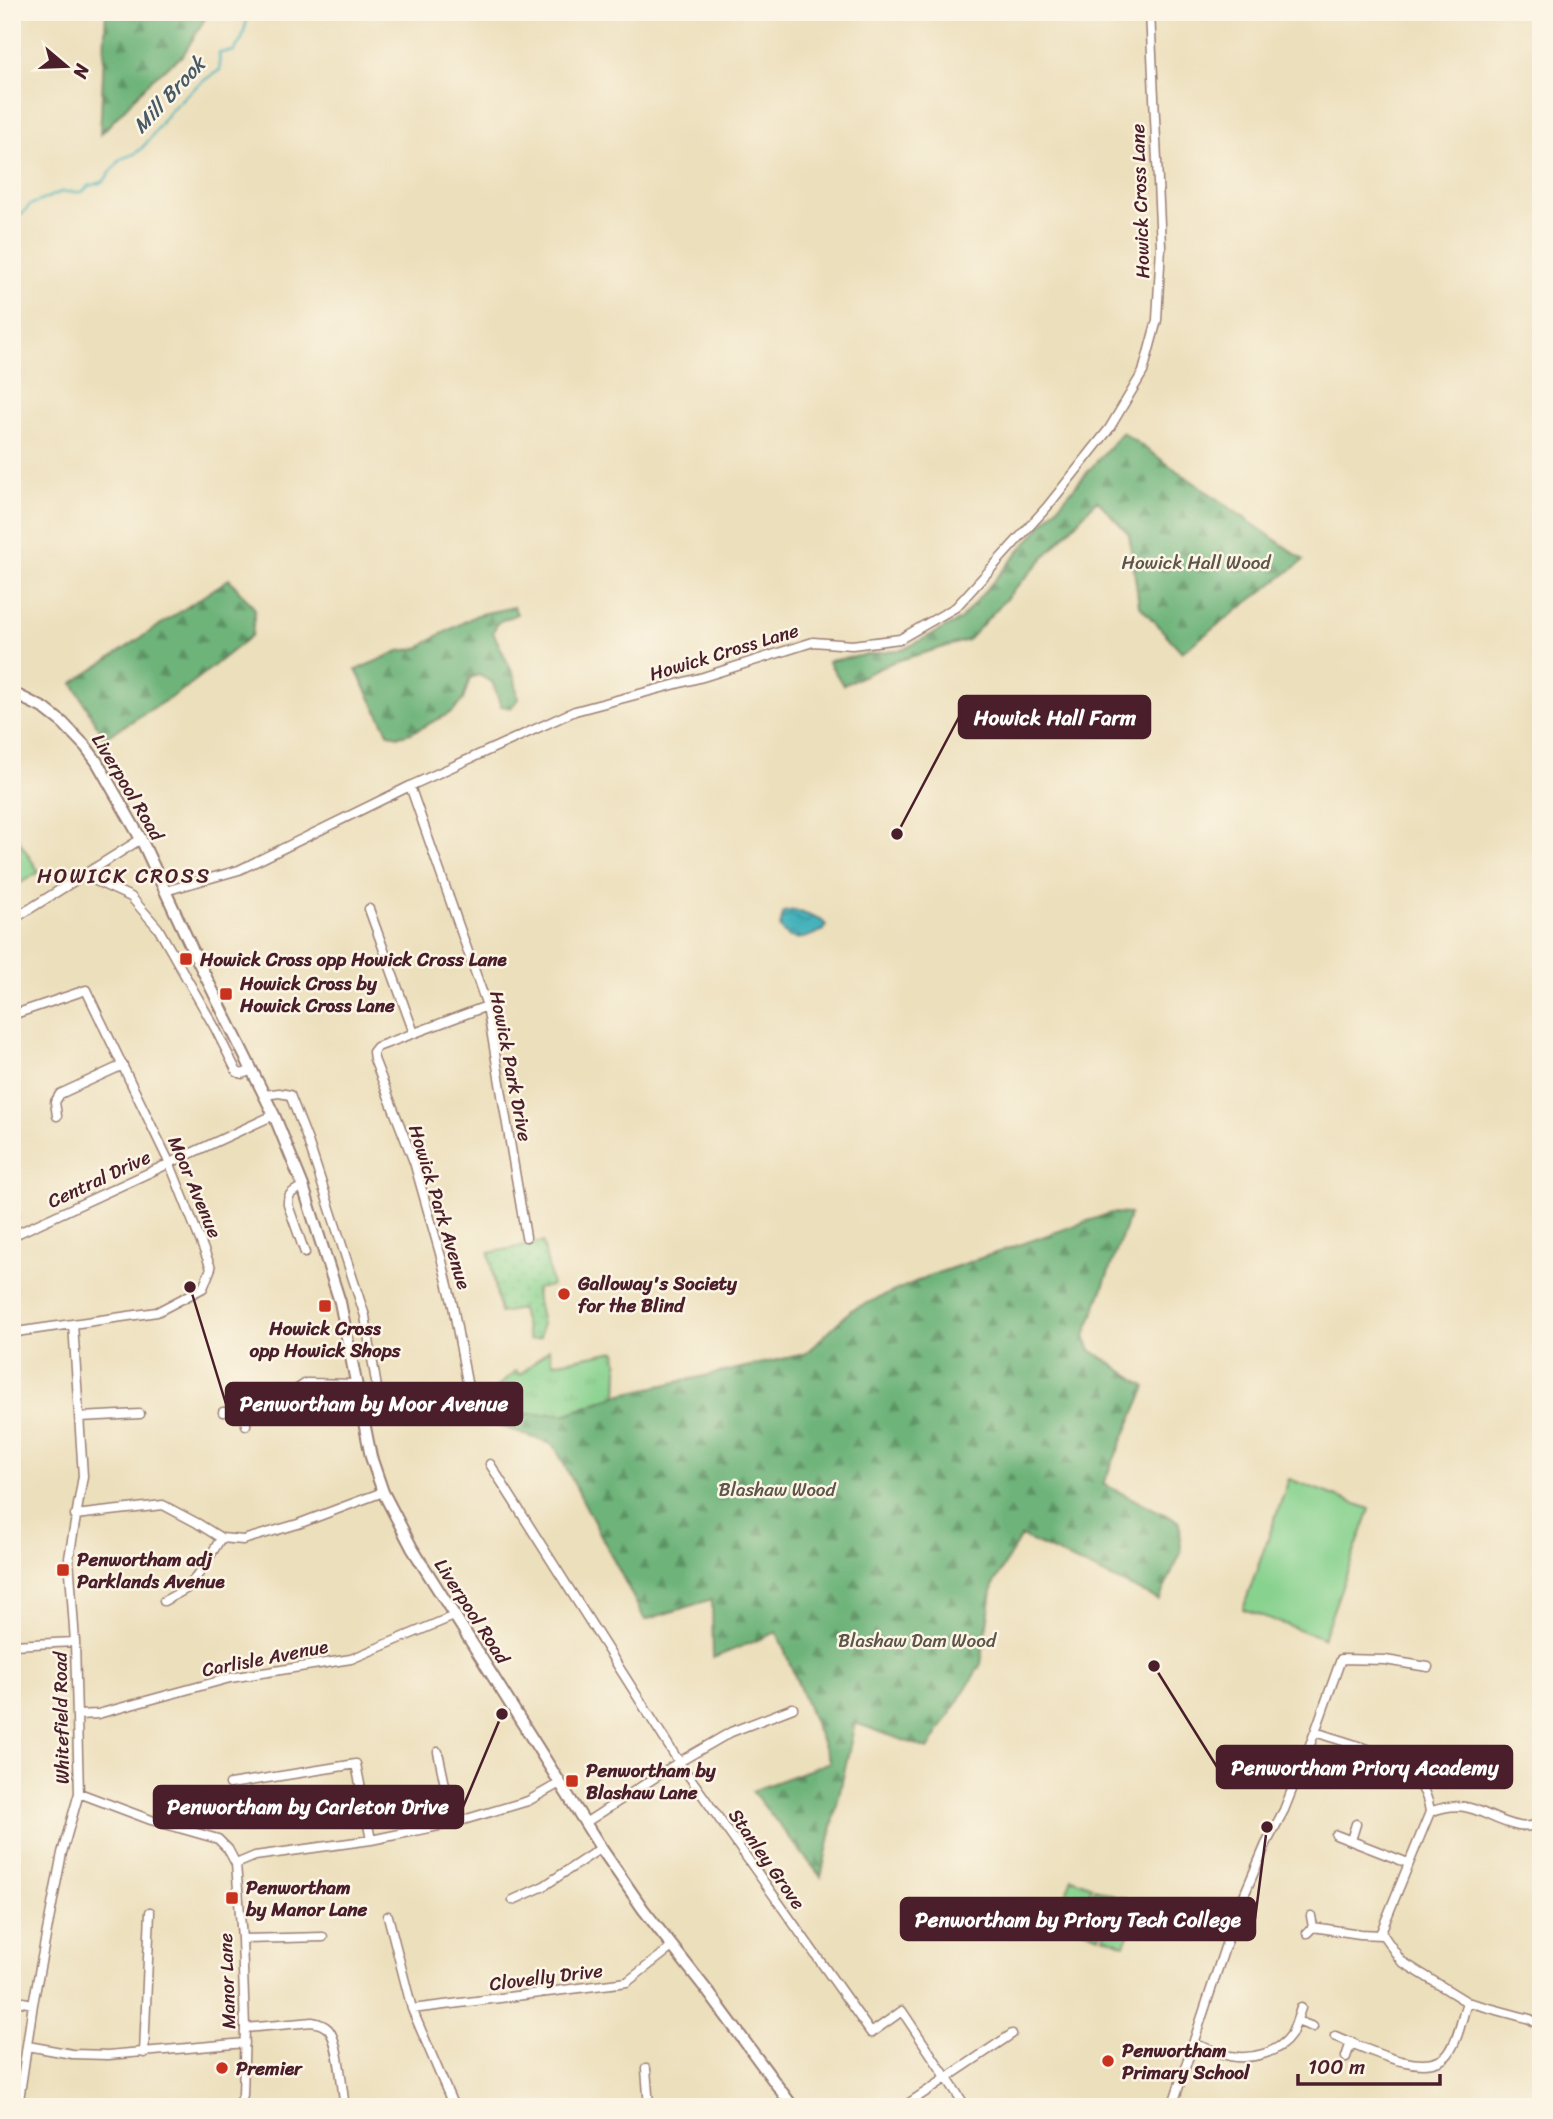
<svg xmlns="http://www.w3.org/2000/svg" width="1553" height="2119" viewBox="0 0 1553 2119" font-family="Sriracha,sans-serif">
<defs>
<pattern id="grass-tufts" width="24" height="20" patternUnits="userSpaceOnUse" patternTransform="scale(1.75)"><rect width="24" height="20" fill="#88d28f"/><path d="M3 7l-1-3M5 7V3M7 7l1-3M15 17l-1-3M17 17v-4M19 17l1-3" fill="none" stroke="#77b47c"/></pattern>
<pattern id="forest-firs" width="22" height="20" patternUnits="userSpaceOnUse" patternTransform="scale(1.75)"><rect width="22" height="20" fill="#6eb47a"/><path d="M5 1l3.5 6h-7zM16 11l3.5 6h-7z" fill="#5c9264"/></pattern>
<pattern id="garden-dots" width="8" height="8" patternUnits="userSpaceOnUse" patternTransform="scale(1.75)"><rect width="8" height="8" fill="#88d28f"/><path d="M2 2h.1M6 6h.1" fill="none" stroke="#77b47c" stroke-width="1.8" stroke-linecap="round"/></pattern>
<pattern id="water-waves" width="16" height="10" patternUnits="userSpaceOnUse" patternTransform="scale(1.75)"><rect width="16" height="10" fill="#3fb0b9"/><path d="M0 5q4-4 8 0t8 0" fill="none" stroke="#378f97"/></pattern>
</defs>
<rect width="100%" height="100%" fill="#fcf5e5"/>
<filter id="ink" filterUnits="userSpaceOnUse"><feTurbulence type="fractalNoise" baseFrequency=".0143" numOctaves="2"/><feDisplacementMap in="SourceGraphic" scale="14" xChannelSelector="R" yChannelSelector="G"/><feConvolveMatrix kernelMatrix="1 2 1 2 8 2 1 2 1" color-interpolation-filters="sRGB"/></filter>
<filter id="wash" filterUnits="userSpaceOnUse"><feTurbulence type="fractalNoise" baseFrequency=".00686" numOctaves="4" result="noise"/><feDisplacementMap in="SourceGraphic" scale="28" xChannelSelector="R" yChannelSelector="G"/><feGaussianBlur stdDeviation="1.57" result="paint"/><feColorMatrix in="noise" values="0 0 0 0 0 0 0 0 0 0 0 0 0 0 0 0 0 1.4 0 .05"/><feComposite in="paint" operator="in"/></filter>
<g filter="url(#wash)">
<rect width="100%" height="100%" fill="#ecdfbc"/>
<!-- grass -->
<path fill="url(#grass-tufts)" stroke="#69785d" stroke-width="2" d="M549,1349L553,1363L616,1351L618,1369L617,1395L566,1415L529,1414L478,1404L485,1390L493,1391L516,1371L520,1375Z"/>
<!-- forest -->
<path fill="url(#forest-firs)" stroke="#5c6a52" stroke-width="2" d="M106,12H209L183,55L152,79L100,135Z
M1122,432L1304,560L1182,652L1139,605L1129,534L1097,500L968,640L893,662L843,685L828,661L904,649L960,620Z
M229,579L255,609L252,635L186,688L104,738L73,683Z
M514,607L517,614L498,622L493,632L515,678L518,699L511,708L501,706L492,682L479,675L470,678L463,700L452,712L411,733L399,736L389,734L356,670L399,651L420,648L432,639L477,615Z
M12,1064L14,1065L17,1116L12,1128Z
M12,1146L18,1219L12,1222Z
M1111,1213L1130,1214L1085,1336L1091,1350L1146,1387L1103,1484L1180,1522L1181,1553L1159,1600L1021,1536L993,1585L981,1664L928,1749L855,1723L821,1877L752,1791L830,1762L777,1632L713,1658L712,1599L645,1620L554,1445L472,1416L480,1408L529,1414H567L618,1395L805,1354L851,1310L929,1276Z"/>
<!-- park -->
<path fill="#88d28f" stroke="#69785d" stroke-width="2" d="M12,830L39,872L12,888Z
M1289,1479L1370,1509L1323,1638L1243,1609Z
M1072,1878L1092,1886L1076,1926L1056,1918Z
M1095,1888L1115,1896L1099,1936L1080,1928Z
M1120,1896L1140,1904L1124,1945L1104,1937Z"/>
<!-- garden -->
<path fill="url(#garden-dots)" stroke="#69785d" stroke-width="2" d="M543,1242L552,1286L535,1289L542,1325L540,1338L529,1340L521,1309L500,1313L489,1253Z"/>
<!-- water -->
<path fill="url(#water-waves)" stroke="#446872" stroke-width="2" d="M795,910L821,920L826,925L824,930C808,937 792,946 780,928L783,912Z"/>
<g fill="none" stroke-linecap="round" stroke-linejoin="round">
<!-- stream -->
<path stroke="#3fb0b9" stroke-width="2.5" d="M12,217L22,214L30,205L61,192H82L89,186L103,182L121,159C127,156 131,156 136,153C152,141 159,123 172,109C186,94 203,80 220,70L219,53L234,51L242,39L249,12"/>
</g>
</g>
<g filter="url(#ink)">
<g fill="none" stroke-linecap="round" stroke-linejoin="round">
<defs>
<path id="minor" d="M410,786L487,1006L526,1237
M85,876L131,897L158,928L215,1028L237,1072L242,1074L252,1070
M165,891L239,870L410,786L575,711L703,677L813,642L852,645L900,639L956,607L1047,507L1109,429L1143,372L1157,320L1161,246L1150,12
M369,909L414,1033
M12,920L141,839
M12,1015L86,990L170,1164L211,1268L203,1288L157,1312L23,1331L12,1334
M265,1095L279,1093L290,1095L308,1141L365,1316L381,1412
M57,1116L55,1102L60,1094L123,1065
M303,1186C293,1192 287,1193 288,1205L305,1253
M12,1236L274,1115
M223,1412H256L274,1405L306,1383L355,1384
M246,1412V1425
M80,1417L140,1414
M362,1417L468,1388L453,1306L441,1257L414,1162L374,1059L373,1052L377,1047L487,1006
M490,1464L679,1762L871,2033L902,2011L966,2107
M75,1515L163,1505L197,1523L221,1538L243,1540L298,1524L383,1492
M164,1601L186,1589L201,1571L221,1538
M12,1645L75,1642
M78,1715L98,1714L230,1678L351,1659L454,1616
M1315,1732C1358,1747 1424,1758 1430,1812L1381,1932L1401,1961L1467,2002L1530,2019L1541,2026
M438,1752L453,1823
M230,1784L356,1764L371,1840
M79,1793L151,1820L218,1839L228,1849L236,1864L242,1939L245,2028L243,2095L239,2107
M1430,1812C1473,1796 1481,1818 1519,1826C1526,1828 1534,1825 1541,1824
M585,1823L679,1762L731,1732L793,1708
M1336,1835L1408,1863
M1351,1840L1356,1824
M236,1864L255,1856L371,1840L453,1823L528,1801L560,1783
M513,1900L544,1886L601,1848
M388,1916L412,2009L454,2107
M1313,1927L1360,1934L1381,1935
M1307,1933L1313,1927L1311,1916
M242,1939L323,1937
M12,2000L33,2004
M412,2009L627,1982L672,1947
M1297,2021L1313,2027
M245,2028L312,2022C318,2023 324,2025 328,2029C339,2040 342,2090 345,2107
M1335,2036C1361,2046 1426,2081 1448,2054C1458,2041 1462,2018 1467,2002
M1193,2044C1205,2047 1218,2053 1230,2056C1251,2060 1279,2053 1291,2035C1295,2027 1298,2017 1301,2008
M28,2046L72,2054L108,2055L245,2043
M144,2053L150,1912
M1346,2057L1351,2042
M646,2069L649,2107
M18,2107L33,2004L62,1853L79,1793L75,1642L69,1558L83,1476L73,1324
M903,2107L1012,2034
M1172,2107L1236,1914L1266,1844L1284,1810L1315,1732L1341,1659L1385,1660L1428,1667"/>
<path id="tertiary" d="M12,696H19L45,709L63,723L86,747L97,762L141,839L194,953L274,1115L303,1186L340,1302L371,1457L383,1492L412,1548L601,1848L643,1909L709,1993L793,2107"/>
</defs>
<!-- minor casing -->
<use href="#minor" stroke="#9b7f74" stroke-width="11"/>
<!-- tertiary casing -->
<use href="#tertiary" stroke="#9b7f74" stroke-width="14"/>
<!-- minor -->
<use href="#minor" stroke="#fff" stroke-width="8"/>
<!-- tertiary -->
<use href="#tertiary" stroke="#fff" stroke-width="10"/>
</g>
</g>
<!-- markers -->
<g fill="#c8321e" stroke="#fcf5e5" stroke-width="2.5">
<rect x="179" y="952" width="14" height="14" rx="3.5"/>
<rect x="219" y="987" width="14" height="14" rx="3.5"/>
<circle cx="564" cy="1294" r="7"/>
<rect x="318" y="1299" width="14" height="14" rx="3.5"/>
<rect x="56" y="1563" width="14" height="14" rx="3.5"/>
<rect x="565" y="1774" width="14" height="14" rx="3.5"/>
<rect x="225" y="1891" width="14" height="14" rx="3.5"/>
<circle cx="1108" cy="2061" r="7"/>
<circle cx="222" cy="2068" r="7"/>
</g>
<g text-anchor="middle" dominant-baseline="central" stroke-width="5" stroke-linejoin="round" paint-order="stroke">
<!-- street labels -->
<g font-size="19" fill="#4a1f2b" stroke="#fcf5e5">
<text transform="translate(1140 201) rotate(-92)">Howick Cross Lane</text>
<text transform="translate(724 652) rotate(-17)">Howick Cross Lane</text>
<text transform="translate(128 787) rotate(59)">Liverpool Road</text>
<text transform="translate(511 1066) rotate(79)">Howick Park Drive</text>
<text transform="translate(99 1179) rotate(-25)">Central Drive</text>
<text transform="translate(195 1187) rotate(67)">Moor Avenue</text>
<text transform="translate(440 1207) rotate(73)">Howick Park Avenue</text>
<text transform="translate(472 1611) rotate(57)">Liverpool Road</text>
<text transform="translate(265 1658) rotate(-11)">Carlisle Avenue</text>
<text transform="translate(61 1718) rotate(-91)">Whitefield Road</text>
<text transform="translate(767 1859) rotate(55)">Stanley Grove</text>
<text transform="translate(546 1977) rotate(-7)">Clovelly Drive</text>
<text transform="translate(227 1981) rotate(-92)">Manor Lane</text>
</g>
<!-- park labels -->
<g font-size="19" fill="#5d5549" stroke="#fcf5e5">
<text x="1196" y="562">Howick Hall Wood</text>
<text x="777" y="1489">Blashaw Wood</text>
<text x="917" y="1640">Blashaw Dam Wood</text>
</g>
<!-- poi labels -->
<g font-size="19" font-weight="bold" fill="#4a1f2b" stroke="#fcf5e5" text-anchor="start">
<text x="200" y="959">Howick Cross opp Howick Cross Lane</text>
<text x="240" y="983">Howick Cross by<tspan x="240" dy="22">Howick Cross Lane</tspan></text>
<text x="578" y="1283">Galloway's Society<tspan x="578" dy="22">for the Blind</tspan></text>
<text x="325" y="1328" text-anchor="middle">Howick Cross<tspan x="325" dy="22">opp Howick Shops</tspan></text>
<text x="77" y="1559">Penwortham adj<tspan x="77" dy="22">Parklands Avenue</tspan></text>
<text x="586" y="1770">Penwortham by<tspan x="586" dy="22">Blashaw Lane</tspan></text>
<text x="246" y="1887">Penwortham<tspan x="246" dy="22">by Manor Lane</tspan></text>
<text x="1122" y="2050">Penwortham<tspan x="1122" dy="22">Primary School</tspan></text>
<text x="236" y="2068">Premier</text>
</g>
<!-- water labels -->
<g font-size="21" font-style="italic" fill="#465964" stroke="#fcf5e5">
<text transform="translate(169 95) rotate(-47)">Mill Brook</text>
</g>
<!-- neighbourhood labels -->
<g font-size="21" letter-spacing="2" fill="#4a1f2b" stroke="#fcf5e5">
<text x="124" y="876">HOWICK CROSS</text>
</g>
</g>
<!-- callouts -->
<path fill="none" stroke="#4a1f2b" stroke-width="2.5" d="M897 834L959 717M190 1287L226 1404M1154 1666L1217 1767M502 1714L463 1807M1267 1827L1255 1919"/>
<g fill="#4a1f2b" stroke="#fcf5e5" stroke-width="2.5">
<circle cx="897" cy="834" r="7"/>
<circle cx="190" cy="1287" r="7"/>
<circle cx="1154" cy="1666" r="7"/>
<circle cx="502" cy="1714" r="7"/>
<circle cx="1267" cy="1827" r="7"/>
</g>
<g fill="#4a1f2b" stroke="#4a1f2b" stroke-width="2.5">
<rect x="959" y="696" width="191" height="42" rx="7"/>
<rect x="226" y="1383" width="296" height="42" rx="7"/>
<rect x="1217" y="1746" width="295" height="42" rx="7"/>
<rect x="154" y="1786" width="309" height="42" rx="7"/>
<rect x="901" y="1898" width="354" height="42" rx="7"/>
</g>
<g font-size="21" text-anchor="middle" font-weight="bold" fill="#fff">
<text x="1055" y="725">Howick Hall Farm</text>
<text x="374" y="1411">Penwortham by Moor Avenue</text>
<text x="1365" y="1775">Penwortham Priory Academy</text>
<text x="308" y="1814">Penwortham by Carleton Drive</text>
<text x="1078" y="1927">Penwortham by Priory Tech College</text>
</g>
<!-- margin -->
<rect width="1553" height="2119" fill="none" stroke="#fcf5e5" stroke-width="42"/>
<!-- north arrow -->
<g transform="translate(66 66) rotate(109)" stroke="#fcf5e5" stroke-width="5" paint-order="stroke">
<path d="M0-5L12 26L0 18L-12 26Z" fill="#4a1f2b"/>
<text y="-10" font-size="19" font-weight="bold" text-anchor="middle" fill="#4a1f2b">N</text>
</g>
<!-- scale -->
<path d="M1298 2074v10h142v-10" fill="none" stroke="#4a1f2b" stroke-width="3.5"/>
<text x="1308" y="2074" font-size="21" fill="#4a1f2b" stroke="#fcf5e5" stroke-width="5" paint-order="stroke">100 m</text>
</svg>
